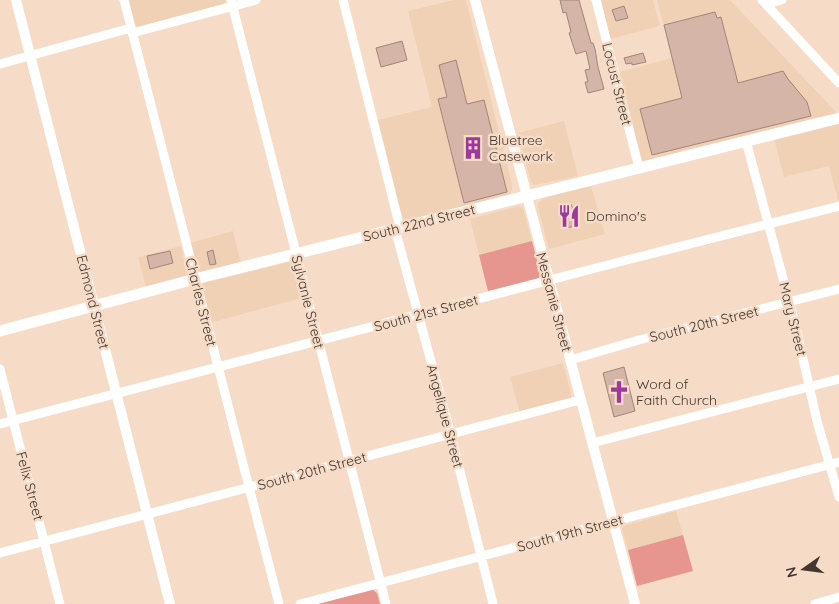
<svg xmlns="http://www.w3.org/2000/svg" width="839" height="604" viewBox="0 0 839 604" font-family="Quicksand,sans-serif">
<rect width="100%" height="100%" fill="#f6dcc6"/>
<!-- built -->
<path fill="#f0d1b5" d="M128,0H225V2L223,5L141,27H137L134,24Z
M454,0H466L512,184V190L510,194L504,196L407,221L402,217L378,120L432,107L408,11Z
M601,0H653L660,26L610,39Z
M657,0H730L838,114L646,162L641,160L619,72L672,58Z
M564,121L578,176L535,185L531,182L529,175L518,133Z
M839,123V200H838L829,166L784,177L774,139Z
M591,186L605,234L549,249L538,208V203L546,197Z
M519,206L523,208L532,241L479,255L470,219Z
M233,231L241,263L202,273L198,272L190,243Z
M181,246L187,276L146,288L138,257Z
M289,262L292,264L301,298L210,323L202,285L204,283Z
M563,363L572,397L571,399L520,413L510,377Z
M676,511L683,535L628,550L622,529L623,526Z"/>
<!-- green -->
<path fill="#e6968f" d="M532,241L540,272L539,278L488,291L479,255Z
M683,535L693,571L637,586L628,550Z
M373,590L377,593L380,604H317Z"/>
<!-- building -->
<path fill="#d4b5a7" stroke="#a28578" d="M560,0H579L591,43H593L595,49L598,67L604,89L588,93L585,82H588L585,70L590,69L586,51L576,54L569,33L571,32L566,12L563,13Z
M624,6L628,18L616,21L612,10Z
M715,12L717,18L721,17L738,83L783,71L788,79L807,102L811,116L652,155L640,109L682,98L664,25Z
M402,41L407,60L381,67L376,48Z
M643,53L646,62L632,65V63L626,64L624,58Z
M456,60L467,104L484,100L507,192L464,203L438,99L447,97L439,65Z
M571,204L576,216H574L576,226L566,228L560,207Z
M213,250L216,264L210,265L207,252Z
M170,251L173,263L150,269L147,256Z
M624,367L635,411L614,417L603,373Z"/>
<g fill="none" stroke-linecap="round" stroke-linejoin="round">
<!-- minor -->
<path stroke="#fff" stroke-width="9" d="M124,0L279,604
M231,0L386,604
M343,0L400,228
M596,0L639,168
M762,0L839,83
M766,4L782,0
M132,33L256,0
M0,64L131,28
M746,141L795,323L817,421L839,497
M395,229L451,435L493,604
M570,360L639,340L839,289
M0,369L60,604
M0,424L615,263L839,206
M592,443L839,379
M0,553L580,400
M300,604L839,462
M815,604L839,597"/>
<!-- tertiary -->
<path stroke="#fff" stroke-width="10" d="M16,0L170,604
M475,0L635,604"/>
<!-- secondary -->
<path stroke="#fff" stroke-width="11" d="M0,331L195,279L839,118"/>
</g>
<!-- icons -->
<defs>
<symbol id="building-bare" viewBox="-9 -9 18 18"><path d="M-4-6H4V6H1V3H-1V6H-4ZM-2.5-4.3h1.7v1.8h-1.7ZM.8-4.3h1.7v1.8H.8ZM-2.5-1h1.7V.8h-1.7ZM.8-1h1.7V.8H.8Z" fill="#9d389d" stroke="#f6dcc6" stroke-width="2.5" paint-order="stroke"/></symbol>
<symbol id="restaurant-bare" viewBox="-9 -9 18 18"><path d="M-5-6h1v4h1v-4h1v4h1v-4h1v5L-1.5 .5V6h-2V.5L-5-1ZM5-6V6H3V1.5H1.5Q1.5-4 5-6Z" fill="#9d389d" stroke="#f6dcc6" stroke-width="2.5" paint-order="stroke"/></symbol>
<symbol id="church-bare" viewBox="-9 -9 18 18"><path d="M-1.2-6h2.4v3.5h3.3v2.4h-3.3V6h-2.4V-.1h-3.3v-2.4h3.3Z" fill="#9d389d" stroke="#f6dcc6" stroke-width="2.5" paint-order="stroke"/></symbol>
</defs>
<g fill-rule="evenodd">
<use href="#building-bare" x="457" y="132" width="32" height="32"/>
<use href="#restaurant-bare" x="553" y="200" width="32" height="32"/>
<use href="#church-bare" x="603" y="376" width="32" height="32"/>
</g>
<g text-anchor="middle" dominant-baseline="central" stroke-width="5" stroke-linejoin="round" paint-order="stroke">
<!-- street labels -->
<g font-size="14" fill="#41372e" stroke="#f6dcc6">
<text transform="translate(617 84) rotate(76)">Locust Street</text>
<text transform="translate(419 223) rotate(-14)">South 22nd Street</text>
<text transform="translate(93 302) rotate(76)">Edmond Street</text>
<text transform="translate(201 302) rotate(76)">Charles Street</text>
<text transform="translate(308 302) rotate(76)">Sylvanie Street</text>
<text transform="translate(554 302) rotate(75)">Messanie Street</text>
<text transform="translate(426 313) rotate(-15)">South 21st Street</text>
<text transform="translate(793 319) rotate(76)">Mary Street</text>
<text transform="translate(704 324) rotate(-14)">South 20th Street</text>
<text transform="translate(445 416) rotate(75)">Angelique Street</text>
<text transform="translate(312 471) rotate(-15)">South 20th Street</text>
<text transform="translate(30 486) rotate(75)">Felix Street</text>
<text transform="translate(570 533) rotate(-15)">South 19th Street</text>
</g>
<!-- poi labels -->
<g font-size="14" fill="#41372e" stroke="#f6dcc6" text-anchor="start">
<text x="489" y="140">Bluetree<tspan x="489" dy="16">Casework</tspan></text>
<text x="586" y="216">Domino's</text>
<text x="636" y="384">Word of<tspan x="636" dy="16">Faith Church</tspan></text>
</g>
</g>
<!-- north arrow -->
<g transform="translate(804 569) rotate(256)" stroke="#f6dcc6" stroke-width="4" paint-order="stroke">
<path d="M0-4L9 19L0 12L-9 19Z" fill="#41372e"/>
<text y="-8" font-size="14" font-weight="bold" text-anchor="middle" fill="#41372e">N</text>
</g>
</svg>
